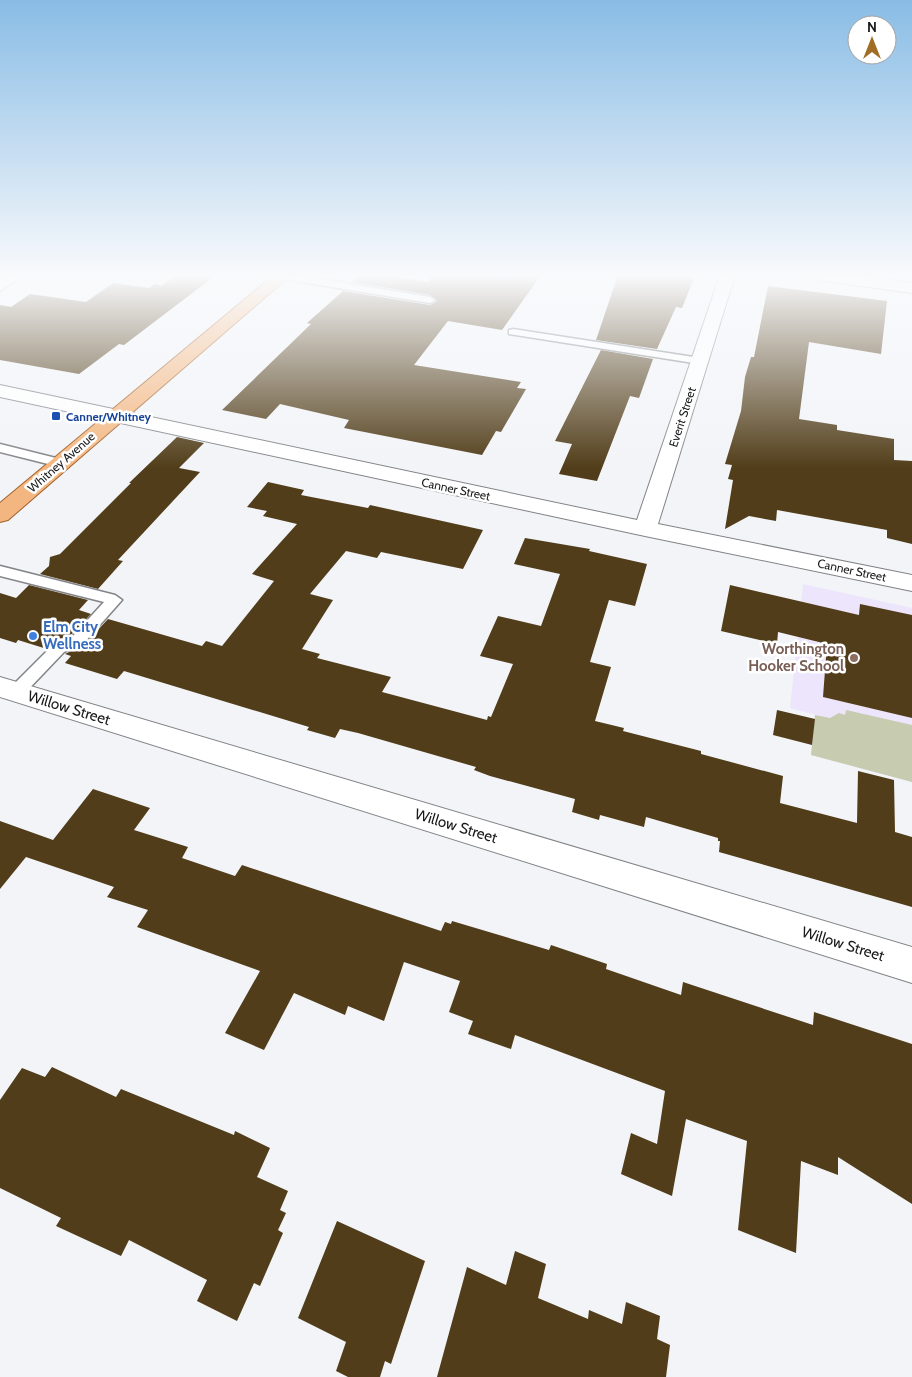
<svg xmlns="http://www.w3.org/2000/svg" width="912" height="1377" viewBox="0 0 912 1377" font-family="Cabin,sans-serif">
<rect width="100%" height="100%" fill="#f2f4f8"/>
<!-- education -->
<path fill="#ede5fb" d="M803,584L912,608V782L811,755L815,715L790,708Z"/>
<!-- green -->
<path fill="#c7cbb0" d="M846,710L912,725V782L811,755L815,715L830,718L839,713L845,715Z"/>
<!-- building -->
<path fill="#513d19" d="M176,275H216L124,345L119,344L79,374L0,360V305L11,307L30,294L86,302L113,283L149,288L155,284L162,286Z
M360,275H385L429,282L430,275H541L502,330L448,321L414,365L521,382L517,388L526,389L501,432L496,431L482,455L344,428L349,420L280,404L266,419L222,410L311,324L307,323L343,291L430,305L437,301L430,295L352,282Z
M618,275H676L694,278L682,308L676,307L657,349L596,340Z
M768,286L887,301L881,354L809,342L799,419L837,425V430L894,439V460L912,461V544L887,538V530L777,510L776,521L749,516L725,529L733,480L728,479L732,465L725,464L741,411L745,377L751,357H754Z
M601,350L653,359L639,398L630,396L597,481L559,474L572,444L555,441Z
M177,437L204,443L179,468L200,472L118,560L123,561L98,589L40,574L49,566L50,557L60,554L131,483H129Z
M268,482L304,490L301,495L368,508L370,505L483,530L463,569L381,552L377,558L346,551L310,594L333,600L302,649L320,654L317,658L391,677L382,692L487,720L488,716L491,717L513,664L480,656L498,616L541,626L560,574L514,564L525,538L590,549L589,551L647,564L635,606L609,600L590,662L611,667L595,721L624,728L623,731L701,751V754L783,776L780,803L857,823L858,771L894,780L895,832L912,837V907L719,852L720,841H718V838L646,817L644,827L600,815L599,820L572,812L575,799L490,776L474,770L476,767L358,733L340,729L335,738L307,730L309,727L124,671L117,679L65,663L71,656L65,654L84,645L108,619L202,646L206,641L222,646L274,581L252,574L297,524L263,516L267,511L247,507Z
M29,585L88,600L79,610L91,614L72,634L53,642L47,649L18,640L16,643L0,638V593L16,598Z
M730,585L859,615L860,604L912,615V718L823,697L827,644L778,632L777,644L721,631Z
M777,710L815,719L812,745L773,735Z
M93,789L150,808L134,830L188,847L182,858L235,876L242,865L441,931L445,922L451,924L452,921L549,950L551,945L607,964L606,969L681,995L683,982L813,1025L814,1012L912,1044V1204L838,1157V1175L801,1161L796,1253L738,1230L747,1141L686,1119L672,1196L621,1174L631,1133L657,1144L665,1091L515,1035L511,1049L468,1034L473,1021L449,1012L460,981L404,962L384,1021L348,1006L345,1015L294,993L264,1050L225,1033L260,971L137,927L148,910L107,897L114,887L26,857L0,889V821L53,840Z
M52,1067L116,1097L121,1089L234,1135L235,1131L270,1148L257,1177L288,1191L280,1210L286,1213L278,1230L283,1233L260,1286L254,1283L237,1321L197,1301L207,1280L129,1240L121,1256L56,1226L61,1218L0,1188V1100L22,1068L45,1077Z
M337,1221L425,1261L391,1364L385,1361L380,1377H348L336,1371L346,1342L298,1318Z
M515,1251L546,1264L538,1298L588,1319L589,1310L622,1324L626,1302L660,1316L657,1339L670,1345L666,1377H437L467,1267L506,1285Z"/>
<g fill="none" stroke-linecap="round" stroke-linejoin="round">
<defs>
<path id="service" d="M279,275H296L430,297L435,300L430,303L283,279Z
M513,329L700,358L705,361L700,364L509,334V330Z
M0,444L64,460L66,463L60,467L0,452Z
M0,566L115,595L122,600L83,644L64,652L22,696L16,698L10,696L8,692L10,688L54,644L73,636L104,602L0,576Z"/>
<path id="minor" d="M7,275H25L0,291V279Z
M720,275H735L658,524L912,575V591L645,536L0,397V385L637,520Z"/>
<path id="tertiary" d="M811,275H854L912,283V293L818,280Z"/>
<path id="secondary" d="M0,677L912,947V983L0,697Z"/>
<path id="primary" d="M274,275H291L8,520L0,522V503Z"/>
</defs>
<!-- service casing -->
<use href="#service" stroke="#828387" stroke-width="3"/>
<!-- minor casing -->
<use href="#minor" stroke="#828387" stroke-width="2"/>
<!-- tertiary casing -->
<use href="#tertiary" stroke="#828387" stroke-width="2"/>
<!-- secondary casing -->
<use href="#secondary" stroke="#828387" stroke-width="2"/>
<!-- primary casing -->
<use href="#primary" stroke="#a26026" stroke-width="2"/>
<!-- service -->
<use href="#service" fill="#fff" fill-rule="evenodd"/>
<!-- minor -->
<use href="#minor" fill="#fff" fill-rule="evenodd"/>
<!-- tertiary -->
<use href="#tertiary" fill="#fff" fill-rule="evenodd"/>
<!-- secondary -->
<use href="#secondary" fill="#fff" fill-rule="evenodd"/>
<!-- primary -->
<use href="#primary" fill="#f4b680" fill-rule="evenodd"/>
</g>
<!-- sky -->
<linearGradient id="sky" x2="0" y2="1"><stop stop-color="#89bce5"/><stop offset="0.59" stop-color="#f9fafc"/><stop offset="1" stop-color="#f9fafc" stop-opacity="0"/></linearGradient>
<rect width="912" height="468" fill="url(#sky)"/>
<!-- markers -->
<rect fill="#1a4fb4" stroke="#fff" stroke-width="2" x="51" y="411" width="10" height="10" rx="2.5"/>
<circle fill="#3f7fe0" stroke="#fff" stroke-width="2" cx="33" cy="636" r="5"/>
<circle fill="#8d6e63" stroke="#fff" stroke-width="2" cx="854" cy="658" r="5"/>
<g text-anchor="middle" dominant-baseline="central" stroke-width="5" stroke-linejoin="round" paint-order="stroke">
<!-- far-transit labels -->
<g font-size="12" font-weight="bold" fill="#164399" stroke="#fff" text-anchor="start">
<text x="66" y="416">Canner/Whitney</text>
</g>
<!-- far-street labels -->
<g font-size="12" fill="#18191a" stroke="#fff">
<text transform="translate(682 417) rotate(-72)">Everit Street</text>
<text transform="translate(61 462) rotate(-41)">Whitney Avenue</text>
<text transform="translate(456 489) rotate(12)">Canner Street</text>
<text transform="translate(852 570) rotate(12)">Canner Street</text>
</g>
<!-- shop labels -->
<g font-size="15" font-weight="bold" fill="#366cbe" stroke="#fff" text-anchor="start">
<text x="43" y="627">Elm City<tspan x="43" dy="17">Wellness</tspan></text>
</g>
<!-- education labels -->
<g font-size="15" font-weight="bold" fill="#785e54" stroke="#fff" text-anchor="end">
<text x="844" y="649">Worthington<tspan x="844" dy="17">Hooker School</tspan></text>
</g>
<!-- street labels -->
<g font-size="15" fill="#18191a" stroke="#fff">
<text transform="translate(69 708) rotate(17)">Willow Street</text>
<text transform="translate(456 826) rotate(17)">Willow Street</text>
<text transform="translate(843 944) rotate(17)">Willow Street</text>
</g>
</g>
<!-- north arrow -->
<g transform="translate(872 40)"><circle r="24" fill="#ffffff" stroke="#a3a3a3"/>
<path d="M0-4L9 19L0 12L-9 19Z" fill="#a06d24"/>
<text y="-8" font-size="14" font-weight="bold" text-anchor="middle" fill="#18191a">N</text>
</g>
</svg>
